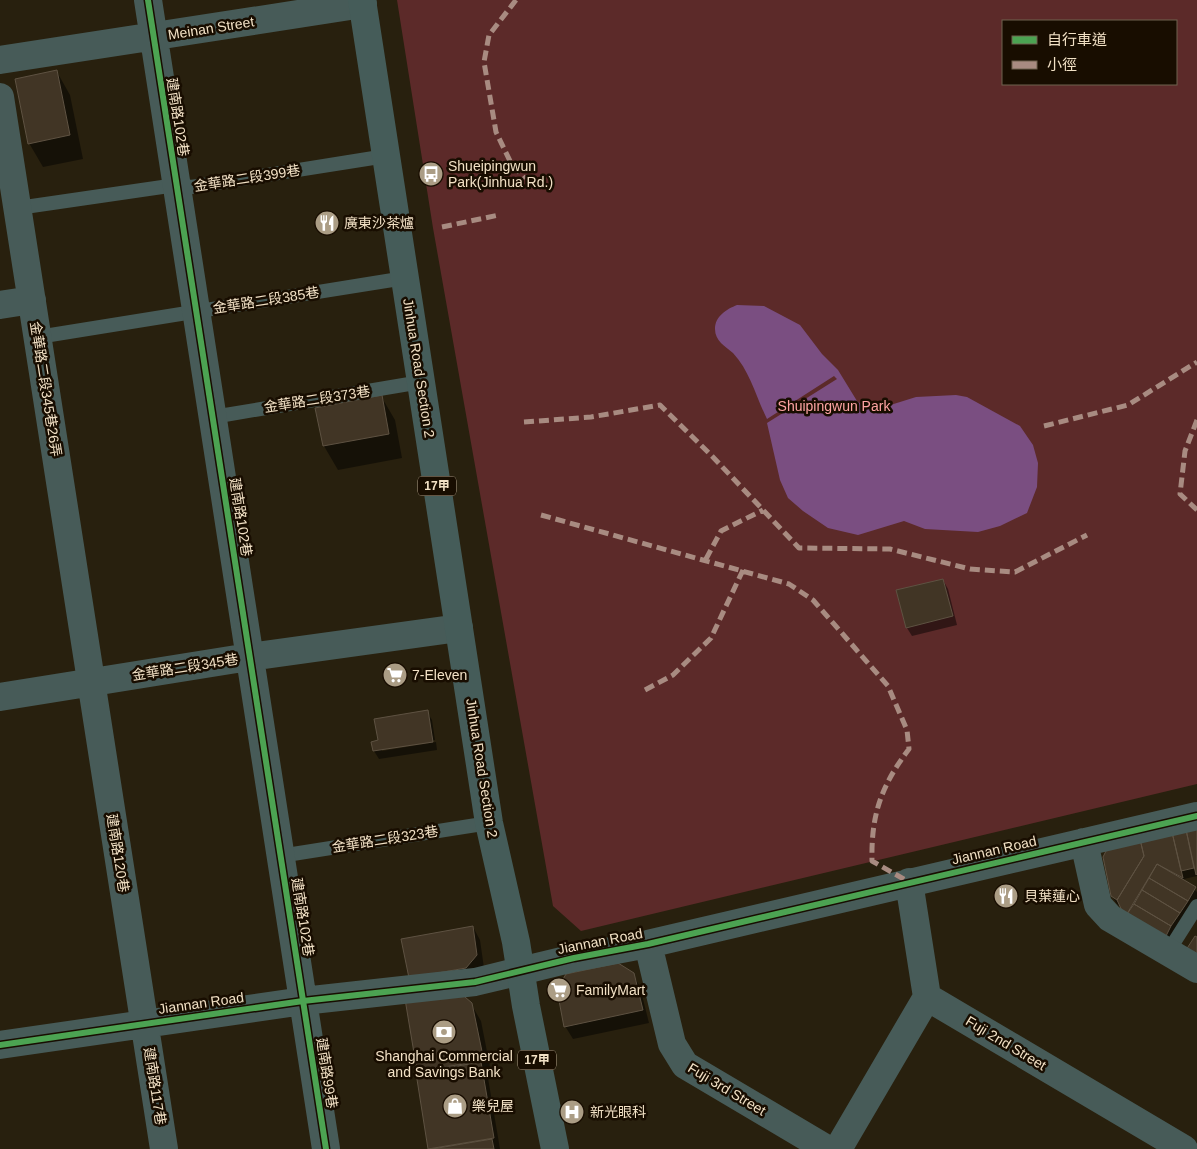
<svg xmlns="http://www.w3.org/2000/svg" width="1197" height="1149" viewBox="0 0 1197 1149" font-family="Arial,'Noto Sans TC',sans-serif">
<rect width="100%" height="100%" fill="#28200e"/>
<!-- green -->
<path fill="#5c2a29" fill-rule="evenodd" d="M397,0H1197V784L581,931L553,906L433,228ZM1003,21H1176V84H1003Z"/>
<!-- water -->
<path fill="#7a4e81" d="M737,305L764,306L800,325L822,354L838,370L857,401L868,409L884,407L916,397L956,395L967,397L1020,426L1033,445L1038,463L1037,487L1027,513L1000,526L978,532L925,529L904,521L858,535L828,528L803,511L788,498L780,480L767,423L837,379L834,376L767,419C756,397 750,371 733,353C725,346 715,341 715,329C715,316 727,309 737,305Z"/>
<!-- shadow -->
<path fill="#0007" d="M57,72L70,95L83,159L43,167L29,143Z
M381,396L395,420L402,458L338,470L324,446L317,409Z
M943,580L948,589L957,625L912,636L907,628Z
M427,712L432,720L435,740L382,748V751L436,742L437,750L379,759L374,751L379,741Z
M1197,823V876L1184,879L1197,892V901L1169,948L1117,904L1112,896Z
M473,927L480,940L484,968L417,990Z
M633,974L640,987L649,1023L573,1039L565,1026Z
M471,1004L481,1021L492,1077L488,1078L500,1149H430L417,1074H420L419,1071Z"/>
<!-- building -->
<path fill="#413525" stroke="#5e5242" d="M57,70L70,135L28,144L15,79Z
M382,395L389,434L323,446L315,408Z
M943,579L953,616L906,628L896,590Z
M428,710L433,742L373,751L371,742L378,740L374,719Z
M1197,822V874L1196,875L1185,825Z
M1185,825L1194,868L1181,871L1171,828Z
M1171,828L1183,878L1157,864L1125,917L1117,900L1144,856L1139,835Z
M1139,835L1144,856L1117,900L1111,896L1103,857L1111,841Z
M1157,864L1196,887L1188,901L1149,878Z
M1149,878L1188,901L1180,913L1142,890Z
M1142,890L1180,913L1171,926L1134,904Z
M1134,904L1171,926L1164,940L1125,917Z
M473,926L477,955L466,968L409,978L401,939Z
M1195,936L1197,937V961L1184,953Z
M618,963L634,973L643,1010L564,1027L557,990L566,974Z
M458,991L472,1003L484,1061L417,1071L405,999Z
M481,1062L494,1138L428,1149L416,1073Z
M492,1139L494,1149H432Z"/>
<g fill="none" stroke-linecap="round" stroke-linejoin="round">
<!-- lane -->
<path stroke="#475b58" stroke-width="14" d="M18,208L176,185L191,187L386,156
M38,337L405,278
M213,417L421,382
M280,856L489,823
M1168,952L1197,906"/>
<!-- street -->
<path stroke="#475b58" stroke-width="28" d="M148,0L326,1149
M0,60L363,4
M0,97L164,1149
M0,305L32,300
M0,697L249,657L459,628
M1084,842L1098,905L1110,918L1197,969
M909,882L927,997L1184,1149
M648,944L672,1044L685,1065L827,1149
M0,1045L303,1001L475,982L574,958L648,944L1197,816
M838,1149L927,997"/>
<!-- primary -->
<path stroke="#455c59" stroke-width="28" d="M362,0L489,823L516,942L526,1006L555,1149"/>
<!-- quiet -->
<path stroke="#a88b81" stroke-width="5" stroke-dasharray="10 5" stroke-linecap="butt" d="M516,0L489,35L484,62L496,132L511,163L525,179
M442,227L499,215
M1197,420L1185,451L1180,494L1197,510
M524,422L591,417L660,405L711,455L799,548L890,549L970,569L1015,572L1087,535
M1044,426L1128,405L1197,362
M541,515L789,584L813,600L888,686L907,730L909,749C881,786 871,815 872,861L909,882
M706,559L721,531L763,510
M645,690L673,675L711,638L743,570"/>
<defs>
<path id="cycleway" d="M148,0L326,1149
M0,1045L303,1001L475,982L574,958L648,944L1197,816"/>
</defs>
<!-- cycleway casing -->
<use href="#cycleway" stroke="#180d00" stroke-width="9"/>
<!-- cycleway -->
<use href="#cycleway" stroke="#4ca352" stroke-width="6"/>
</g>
<!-- icons -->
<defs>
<symbol id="bus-disc" viewBox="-11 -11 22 22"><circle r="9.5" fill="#ab9d85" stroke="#180d00"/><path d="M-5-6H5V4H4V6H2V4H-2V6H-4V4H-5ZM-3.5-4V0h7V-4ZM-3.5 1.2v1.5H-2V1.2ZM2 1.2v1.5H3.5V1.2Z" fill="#fff"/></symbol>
<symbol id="restaurant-disc" viewBox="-11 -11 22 22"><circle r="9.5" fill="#ab9d85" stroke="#180d00"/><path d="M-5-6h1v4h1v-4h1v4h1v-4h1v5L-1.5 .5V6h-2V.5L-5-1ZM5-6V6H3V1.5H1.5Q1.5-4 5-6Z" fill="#fff"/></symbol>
<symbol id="supermarket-disc" viewBox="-11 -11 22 22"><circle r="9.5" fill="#ab9d85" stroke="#180d00"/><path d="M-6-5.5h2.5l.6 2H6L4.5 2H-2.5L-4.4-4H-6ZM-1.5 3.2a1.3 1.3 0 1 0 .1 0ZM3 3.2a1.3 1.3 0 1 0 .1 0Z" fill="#fff"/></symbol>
<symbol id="bank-disc" viewBox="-11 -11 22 22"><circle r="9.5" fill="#ab9d85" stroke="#180d00"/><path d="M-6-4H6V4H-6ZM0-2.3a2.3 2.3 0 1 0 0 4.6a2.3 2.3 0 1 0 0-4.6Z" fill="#fff"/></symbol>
<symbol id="shop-disc" viewBox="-11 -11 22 22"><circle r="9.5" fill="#ab9d85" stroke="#180d00"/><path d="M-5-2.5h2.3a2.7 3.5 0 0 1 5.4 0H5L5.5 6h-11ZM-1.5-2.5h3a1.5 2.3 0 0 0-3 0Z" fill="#fff"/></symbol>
<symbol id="hospital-disc" viewBox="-11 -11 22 22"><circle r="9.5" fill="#ab9d85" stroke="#180d00"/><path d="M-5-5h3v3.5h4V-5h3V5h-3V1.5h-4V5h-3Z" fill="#fff"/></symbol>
</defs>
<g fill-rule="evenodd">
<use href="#bus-disc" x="417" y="160" width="28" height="28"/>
<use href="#restaurant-disc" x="313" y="209" width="28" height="28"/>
<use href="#supermarket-disc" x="381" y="661" width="28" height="28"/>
<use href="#restaurant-disc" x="992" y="882" width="28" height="28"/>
<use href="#supermarket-disc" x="545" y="976" width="28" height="28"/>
<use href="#bank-disc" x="430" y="1018" width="28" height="28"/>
<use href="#shop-disc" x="441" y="1092" width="28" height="28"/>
<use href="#hospital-disc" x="558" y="1098" width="28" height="28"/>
</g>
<g text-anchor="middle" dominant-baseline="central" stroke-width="5" stroke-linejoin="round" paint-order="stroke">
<!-- shield labels -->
<g fill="#180d00" stroke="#b1a18a" stroke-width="1">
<rect x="418" y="476.5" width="38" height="19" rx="4"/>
<rect x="518" y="1050.5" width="38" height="19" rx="4"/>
</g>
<g font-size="12" font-weight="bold" fill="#f2e1c5">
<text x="437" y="486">17甲</text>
<text x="537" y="1060">17甲</text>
</g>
<!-- street labels -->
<g font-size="14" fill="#f2e1c5" stroke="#180d00">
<text transform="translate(211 28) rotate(-9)">Meinan Street</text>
<text transform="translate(178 117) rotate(81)">建南路102巷</text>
<text transform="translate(247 178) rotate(-9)">金華路二段399巷</text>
<text transform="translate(266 300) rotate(-9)">金華路二段385巷</text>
<text transform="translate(419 368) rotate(81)">Jinhua Road Section 2</text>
<text transform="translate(46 389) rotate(81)">金華路二段345巷26弄</text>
<text transform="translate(317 399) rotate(-9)">金華路二段373巷</text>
<text transform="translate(241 517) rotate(81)">建南路102巷</text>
<text transform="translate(185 667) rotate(-9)">金華路二段345巷</text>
<text transform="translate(482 768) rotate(81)">Jinhua Road Section 2</text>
<text transform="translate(385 839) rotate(-9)">金華路二段323巷</text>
<text transform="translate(994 850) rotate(-13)">Jiannan Road</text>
<text transform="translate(118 853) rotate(81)">建南路120巷</text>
<text transform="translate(303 917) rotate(81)">建南路102巷</text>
<text transform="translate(600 941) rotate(-11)">Jiannan Road</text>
<text transform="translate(201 1003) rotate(-8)">Jiannan Road</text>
<text transform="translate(1006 1043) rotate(31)">Fuji 2nd Street</text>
<text transform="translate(327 1073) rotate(81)">建南路99巷</text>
<text transform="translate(155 1086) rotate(81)">建南路117巷</text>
<text transform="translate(727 1089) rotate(31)">Fuji 3rd Street</text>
</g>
<!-- poi labels -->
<g font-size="14" fill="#f2e1c5" stroke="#180d00" text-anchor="start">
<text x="448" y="166">Shueipingwun<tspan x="448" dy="16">Park(Jinhua Rd.)</tspan></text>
<text x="344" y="223">廣東沙茶爐</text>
<text x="412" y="675">7-Eleven</text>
<text x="1024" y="896">貝葉蓮心</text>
<text x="576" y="990">FamilyMart</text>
<text x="444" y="1056" text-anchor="middle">Shanghai Commercial<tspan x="444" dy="16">and Savings Bank</tspan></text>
<text x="472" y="1106">樂兒屋</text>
<text x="590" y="1112">新光眼科</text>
</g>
<!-- park labels -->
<g font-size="14" fill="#fea4a3" stroke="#180d00">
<text x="834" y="406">Shuipingwun Park</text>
</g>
</g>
<!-- legend -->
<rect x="1002" y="20" width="175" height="65" fill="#180d00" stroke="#6f624f"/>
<rect x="1012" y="36" width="25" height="8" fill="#4ca352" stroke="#6f624f"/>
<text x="1047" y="45" font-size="15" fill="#f2e1c5">自行車道</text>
<rect x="1012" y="61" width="25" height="8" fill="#a88b81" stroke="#6f624f"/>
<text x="1047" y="70" font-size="15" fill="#f2e1c5">小徑</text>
</svg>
